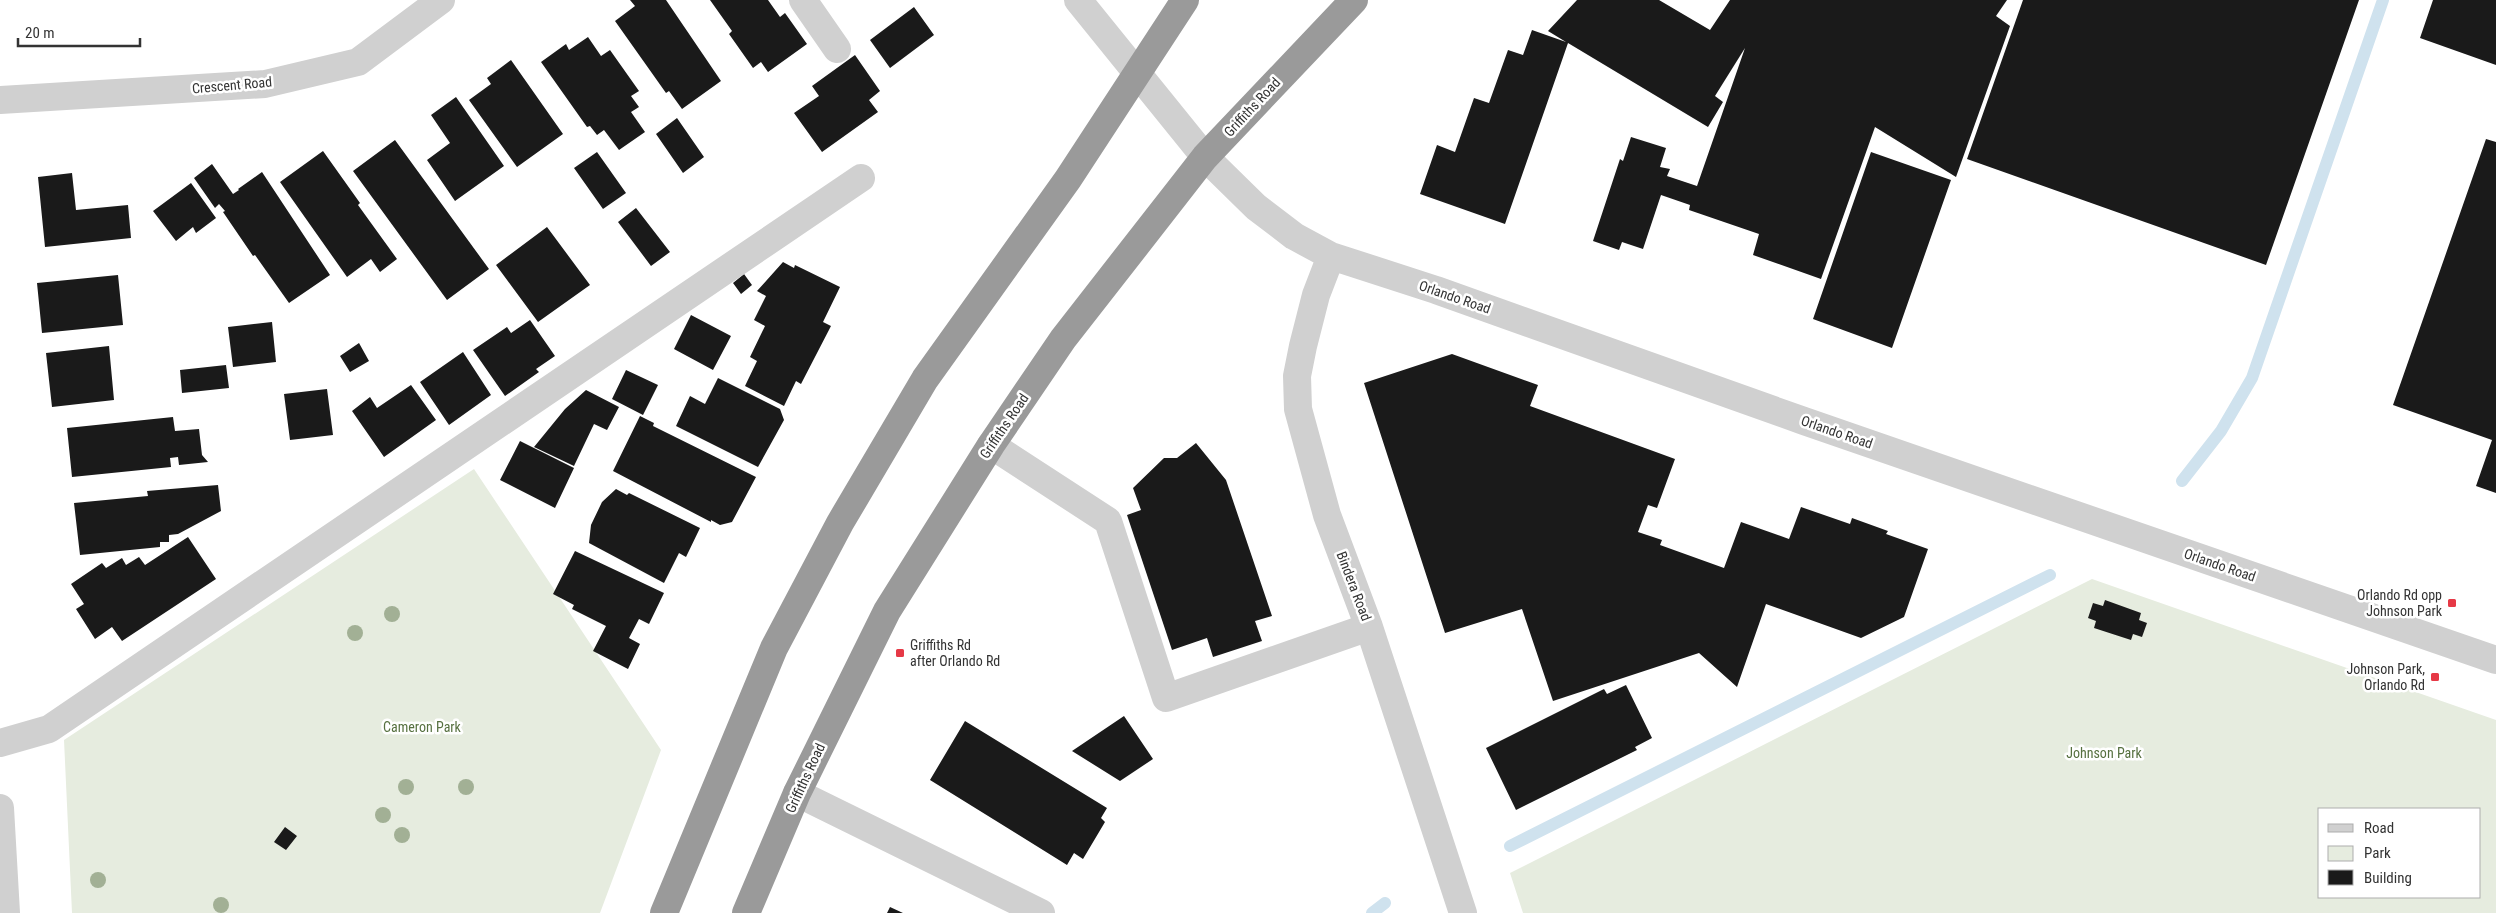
<svg xmlns="http://www.w3.org/2000/svg" width="2496" height="913" viewBox="0 0 2496 913" font-family="'Roboto Condensed',sans-serif">
<rect width="100%" height="100%" fill="#fff"/>
<!-- green -->
<path fill="#e6ecdf" fill-rule="evenodd" d="M474,469L661,750L600,913H72L64,740Z
M2092,579L2496,720V913H1523L1510,873ZM2320,809H2480V897H2320Z"/>
<g fill="none" stroke-linecap="round" stroke-linejoin="round">
<!-- stream -->
<path stroke="#cfe2ee" stroke-width="12" d="M2182,481L2221,431L2252,378L2383,0
M1510,846L2050,575
M1372,913L1385,903"/>
</g>
<!-- building -->
<path fill="#1a1a1a" d="M630,0H666L721,81L682,109L669,91L666,93L615,21L635,6Z
M710,0H768L780,17L785,13L807,44L768,72L761,62L753,68L729,34L732,31Z
M1577,0H1659L1710,30L1730,0H2007L1996,16L2010,26L1956,177L1875,127L1821,279L1753,255L1759,234L1689,210L1690,205L1661,195L1643,249L1622,242L1619,250L1593,241L1620,159L1623,161L1631,137L1666,148L1660,167L1670,169L1667,176L1697,186L1745,48L1715,96L1723,102L1708,127L1568,43L1505,224L1420,194L1437,145L1455,152L1474,98L1489,103L1508,50L1523,55L1532,30L1566,42L1548,31Z
M2023,0H2359L2266,265L1967,159Z
M2433,0H2496V65L2420,38Z
M914,7L934,35L890,68L870,40Z
M588,37L601,56L610,50L639,91L631,96L639,107L631,112L645,132L619,150L604,130L597,135L590,126L587,127L541,62L566,44L569,50Z
M855,55L880,91L869,100L878,112L822,152L794,113L819,96L812,86Z
M511,60L563,134L517,167L469,100L491,84L487,78Z
M456,97L504,166L455,201L427,160L450,143L431,115Z
M677,118L704,157L683,173L656,134Z
M2486,139L2496,142V493L2476,486L2492,440L2393,405Z
M395,140L489,269L447,300L353,171Z
M323,151L360,203L358,205L397,259L380,272L371,259L347,277L280,182Z
M597,152L626,193L603,209L574,168Z
M1871,152L1951,180L1892,348L1813,319Z
M212,164L233,194L239,190L238,189L262,172L330,275L289,303L255,255L253,256L223,212L225,211L219,204L215,208L194,178Z
M72,173L76,210L128,205L131,238L45,247L38,177Z
M191,183L216,218L196,233L193,227L176,241L153,211Z
M636,208L670,252L651,266L618,222Z
M547,227L590,285L538,322L496,265Z
M783,262L794,268L795,265L840,287L823,322L831,326L801,384L796,381L784,406L745,386L757,361L750,357L765,326L754,320L766,296L757,291Z
M744,274L752,285L741,294L733,283Z
M118,275L123,325L42,333L37,283Z
M691,315L731,336L713,370L674,349Z
M530,320L555,356L536,369L539,372L505,396L473,350L507,327L511,333Z
M272,322L276,362L233,367L228,327Z
M359,343L369,361L350,372L340,356Z
M109,346L114,400L52,407L46,353Z
M463,352L491,395L449,425L420,382Z
M1452,354L1538,385L1530,406L1675,459L1657,508L1648,505L1638,532L1662,540L1660,545L1724,568L1741,522L1789,539L1801,507L1850,524L1852,518L1888,531L1886,534L1928,549L1904,617L1861,638L1766,604L1737,687L1699,653L1553,701L1522,609L1445,633L1364,383Z
M226,365L229,388L182,393L180,370Z
M626,370L658,385L643,415L612,399Z
M718,378L780,409L784,420L758,467L676,426L690,396L705,404Z
M411,385L436,420L384,457L352,411L370,397L377,408Z
M327,389L333,435L290,440L284,394Z
M586,390L619,407L607,430L594,424L574,466L534,447L565,409Z
M640,416L654,423L653,426L756,477L732,522L720,525L711,520V522L613,471Z
M173,417L175,431L199,429L202,455L208,462L179,465L178,457L170,458L171,467L72,477L67,428Z
M520,441L574,468L555,508L500,480Z
M1196,443L1226,480L1272,616L1255,621L1262,641L1213,657L1207,638L1172,650L1127,515L1141,510L1133,488L1164,458H1177Z
M218,485L221,511L178,534L169,535V542H160V547L80,555L74,503L148,496L147,491Z
M616,489L627,495L629,493L700,528L686,557L679,553L664,583L589,543L591,525L602,502Z
M188,537L216,579L122,641L112,627L95,639L76,609L84,604L71,584L102,563L106,568L122,558L126,565L139,557L145,565Z
M575,551L664,593L649,624L639,619L629,638L640,644L628,669L593,651L606,626L572,609L574,605L553,594Z
M2105,600L2141,613L2139,620L2147,623L2142,637L2133,634L2131,640L2094,628L2096,621L2088,618L2093,603L2103,606Z
M1626,685L1652,738L1635,747L1637,750L1516,810L1486,748L1604,689L1607,694Z
M1124,716L1153,759L1120,781L1072,751Z
M965,721L1107,808L1101,818L1105,822L1083,859L1074,853L1067,865L930,780Z
M285,827L297,836L286,850L274,842Z
M890,907L903,913H887Z"/>
<g fill="none" stroke-linecap="round" stroke-linejoin="round">
<!-- minor -->
<path stroke="#d0d0d0" stroke-width="28" d="M803,0L837,49
M1078,0L1205,157L1256,207L1294,236L1331,256L1436,290L1804,421L2496,660
M0,100L265,84L358,62L441,0
M1331,256L1316,295L1303,346L1297,376L1298,409L1327,515L1369,627L1463,913
M991,445L1108,521L1166,698L1369,627
M0,743L49,729L861,178
M797,793L1041,913
M0,808L6,913"/>
<!-- highway -->
<path stroke="#9a9a9a" stroke-width="28" d="M664,913L774,648L840,523L925,379L1068,179L1185,0
M746,913L797,793L887,611L991,445L1063,339L1205,157L1354,0"/>
</g>
<!-- trees -->
<g fill="#a2b095">
<circle cx="392" cy="614" r="8"/>
<circle cx="355" cy="633" r="8"/>
<circle cx="406" cy="787" r="8"/>
<circle cx="466" cy="787" r="8"/>
<circle cx="383" cy="815" r="8"/>
<circle cx="402" cy="835" r="8"/>
<circle cx="98" cy="880" r="8"/>
<circle cx="221" cy="905" r="8"/>
</g>
<!-- markers -->
<g fill="#e63946" stroke="#fff" stroke-width="2">
<rect x="2447" y="598" width="10" height="10" rx="2.5"/>
<rect x="895" y="648" width="10" height="10" rx="2.5"/>
<rect x="2430" y="672" width="10" height="10" rx="2.5"/>
</g>
<g text-anchor="middle" dominant-baseline="central" stroke-width="5" stroke-linejoin="round" paint-order="stroke">
<!-- street labels -->
<g font-size="14" fill="#333" stroke="#fff">
<text transform="translate(232 85) rotate(-5)">Crescent Road</text>
<text transform="translate(1252 107) rotate(-47)">Griffiths Road</text>
<text transform="translate(1455 297) rotate(19)">Orlando Road</text>
<text transform="translate(1004 426) rotate(-56)">Griffiths Road</text>
<text transform="translate(1837 432) rotate(19)">Orlando Road</text>
<text transform="translate(2220 565) rotate(19)">Orlando Road</text>
<text transform="translate(1354 586) rotate(69)">Bindera Road</text>
<text transform="translate(805 778) rotate(-65)">Griffiths Road</text>
</g>
<!-- poi labels -->
<g font-size="14" fill="#333" stroke="#fff" text-anchor="end">
<text x="2442" y="595">Orlando Rd opp<tspan x="2442" dy="16">Johnson Park</tspan></text>
<text x="910" y="645" text-anchor="start">Griffiths Rd<tspan x="910" dy="16">after Orlando Rd</tspan></text>
<text x="2425" y="669">Johnson Park,<tspan x="2425" dy="16">Orlando Rd</tspan></text>
</g>
<!-- park labels -->
<g font-size="14" fill="#56703f" stroke="#fff">
<text x="422" y="727">Cameron Park</text>
<text x="2104" y="753">Johnson Park</text>
</g>
</g>
<!-- legend -->
<rect x="2318" y="808" width="162" height="90" fill="#ffffff" stroke="#adadad"/>
<rect x="2328" y="824" width="25" height="8" fill="#d0d0d0" stroke="#adadad"/>
<text x="2364" y="833" font-size="15" fill="#333333">Road</text>
<rect x="2328" y="846" width="25" height="15" fill="#e6ecdf" stroke="#adadad"/>
<text x="2364" y="858" font-size="15" fill="#333333">Park</text>
<rect x="2328" y="870" width="25" height="15" fill="#1a1a1a" stroke="#adadad"/>
<text x="2364" y="883" font-size="15" fill="#333333">Building</text>
<!-- scale -->
<path d="M18 38v8h122v-8" fill="none" stroke="#333333" stroke-width="2.5"/>
<text x="25" y="38" font-size="15" fill="#333333" stroke="#ffffff" stroke-width="4" paint-order="stroke">20 m</text>
</svg>
